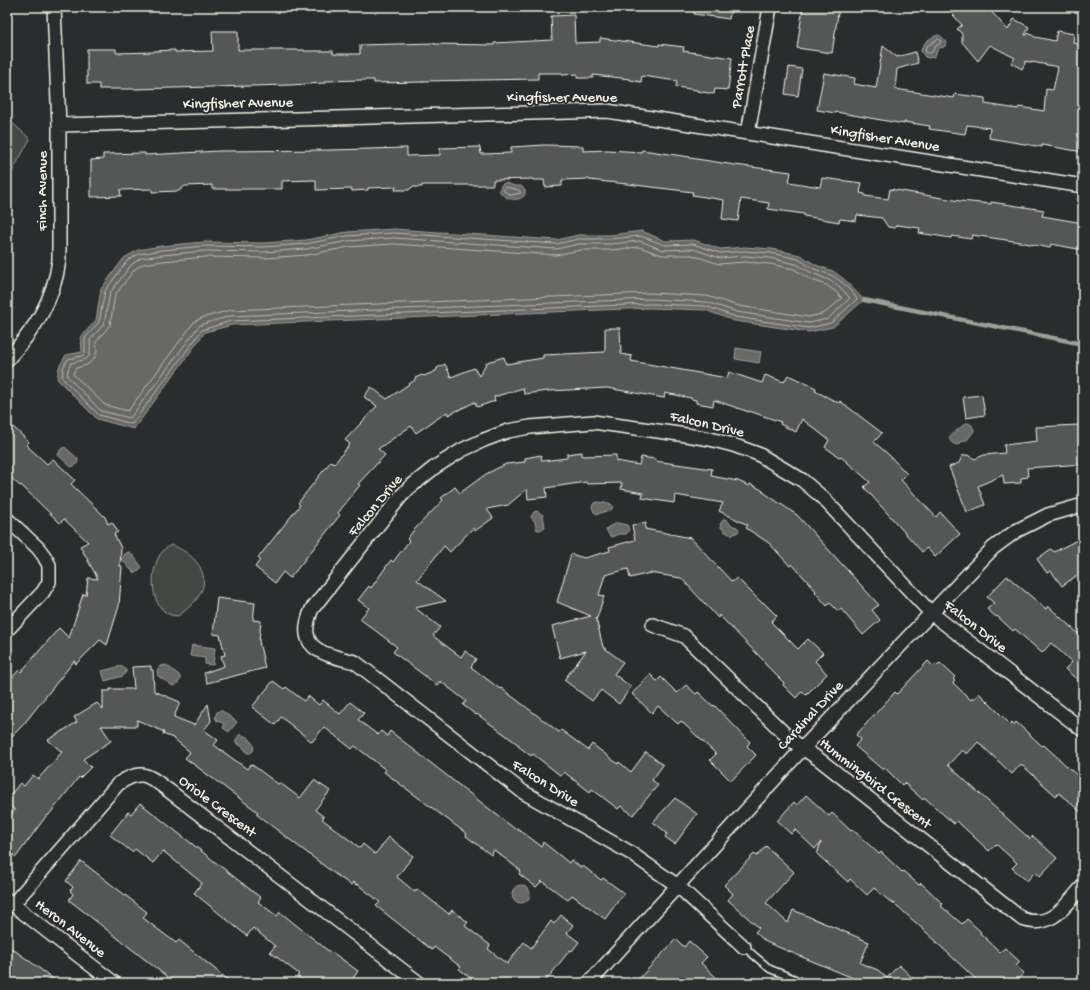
<svg xmlns="http://www.w3.org/2000/svg" width="1090" height="990" viewBox="0 0 1090 990" font-family="'Gochi Hand',sans-serif">
<rect width="100%" height="100%" fill="#2a2d2e"/>
<filter id="ink" filterUnits="userSpaceOnUse"><feTurbulence type="fractalNoise" baseFrequency=".025" numOctaves="2"/><feDisplacementMap in="SourceGraphic" scale="8" xChannelSelector="R" yChannelSelector="G"/><feConvolveMatrix kernelMatrix="1 2 1 2 8 2 1 2 1" color-interpolation-filters="sRGB"/></filter>
<g filter="url(#ink)">
<!-- green -->
<path fill="#444645" stroke="#9c9c96" d="M7,118L30,139L7,181Z
M171,545C192,552 212,572 200,594C195,603 186,610 178,616C145,616 147,554 171,545Z"/>
<!-- water -->
<path fill="#676866" stroke="#9f9f9a" d="M938,35C943,37 945,39 946,44L944,47L939,48L934,57L929,58L925,57L921,51C922,43 931,37 938,35Z
M506,183L515,186H521L525,190V195C518,203 503,199 499,190L502,184Z
M394,229L557,240L578,235H610L642,231L665,241L694,240L720,249L745,247L772,249L800,255L816,265L833,271L844,279L864,300L833,327L809,332L735,321L705,310L650,308L232,325L205,332L134,429L97,419L57,379L59,367L66,355L82,352L81,337L96,320L101,289L124,258L138,250L161,246L204,242L264,243L306,240L347,232Z
M736,348L761,352L759,363L735,359Z
M966,423C972,423 973,426 974,431L967,440L960,442L958,445C952,444 950,442 949,437Z
M65,447L78,459C78,464 76,466 71,467L58,455L61,449Z
M599,502C602,503 610,503 611,504L613,507L611,510L597,514L594,512L592,507L594,503Z
M537,511L543,515L545,527L540,530H537L535,522L531,517L534,512Z
M724,519L727,520L731,525L737,527L739,530L738,532L732,535C726,533 721,530 720,524Z
M617,523L627,525C630,529 629,531 626,534H618L612,537L610,536L606,530L608,527Z
M130,552L142,567L137,572L134,573L121,559L126,553Z
M192,645L215,648L213,665L205,664V658L190,656Z
M166,665L179,675L181,679L176,685L173,686L158,676L157,671L161,666Z
M121,666L126,670V672L123,676L105,681L102,671Z
M221,710L237,722L229,732L223,728L224,726L223,723L217,721L215,717L217,712Z
M240,734L249,738L254,746L253,751L250,753H247L243,747L236,743V740Z
M512 894a9 9 0 1 1 18 0a9 9 0 1 1-18 0Z"/>
<g fill="none" stroke-linecap="round" stroke-linejoin="round">
<!-- shore -->
<path stroke="#bcbab4" stroke-width="1" d="M938,39L941,41L940,43L936,46L931,53H927L925,51L926,47Z
M505,187L519,190L521,193L511,195L504,191Z
M394,233L556,244L579,239H610L641,236L664,245L693,244L720,253L745,251L771,253L798,259L814,269L831,275L842,282L851,291L857,299L831,323L809,328L736,317L705,306L650,304L231,321L202,330L132,424L99,415L62,378L63,368L68,359L82,356L85,353V338L99,322L105,291L127,261L139,254L162,250L204,246L264,247L306,244L347,236Z
M394,238L556,249L579,244H611L640,241L663,250L693,249L720,258L745,256L770,258L796,264L812,273L829,280L839,286L850,298L828,319L809,323L737,312L706,302L650,299L230,316L203,324L199,326L130,418L101,411L67,376L68,370L71,363C90,358 91,361 90,340L104,324L110,293L131,265L141,258L162,255L204,251L265,252L306,249L348,241Z
M394,244L556,255L580,250H611L639,247L662,255H692L719,264L745,262L770,264L794,269L810,279L826,285L835,291L842,298L825,313L809,317L739,306L707,296L650,293L231,310L201,318L194,322L128,411L105,405L73,374L76,368L87,365L94,359L97,352L96,342L110,325L115,295L135,269L143,264L163,261L205,257L265,258L307,255L349,247Z"/>
<!-- stream -->
<path stroke="#9f9f9a" stroke-width="4.5" d="M864,300L1083,344"/>
</g>
<!-- building -->
<path fill="#555756" stroke="#f4f1e8" d="M694,7H731L729,19L694,14Z
M803,7H839L832,53L797,48Z
M946,7H987L1008,30L1014,19L1029,27L1025,35H1027L1028,33L1035,37L1055,41L1057,31L1074,34L1073,43L1083,45V152L1042,145V147L989,138L990,128L967,125L965,134L929,129L930,126L904,122V124L836,112V113L817,110L824,73L855,78L854,84L876,88L883,46L897,57L915,52L918,63L897,69L895,89L954,98L955,94L985,98V104L1018,109L1019,107L1044,111L1046,89L1053,90L1058,67L1032,62V63L1026,61L1022,69L1011,63L1015,58L990,45L978,61L962,42V34L957,29L962,25Z
M574,15L575,43L600,42V38L659,46V44L684,47L683,51L732,58L728,90L715,89L714,94L697,91V90L676,87L677,81L642,76L641,82L630,80V79L593,75V78H577V74L562,75V73H538V79L423,81V82L374,83V80H361L325,81V83L290,85L134,89H99V84H87V49H116V53L154,52V51L175,50V52L213,51L212,31H238V50H304V51H333V54H360V45L434,43V44L494,45V43L552,40L551,16Z
M789,67L802,69L798,96L785,94Z
M545,145L583,146V151L608,150L641,152L642,150L690,157V158L735,165L791,172L789,182L820,187L822,178L862,183L860,193L865,194V196L888,199L890,189L960,201L991,204V202L1044,210L1042,216L1083,223V250L1051,244L1050,248L1020,242L972,235L971,239L952,236L951,238L919,233L920,228L897,225L894,228L888,227L882,218L857,215L856,221L840,219L839,222L804,216V214L768,209L769,203L741,199L738,221L722,219L724,200L692,195L693,192L627,184L589,180V179L562,180V186L545,187L544,180H533V179L493,180V185H422V187H412L409,190H395L396,187L368,188V190L352,191V189L316,190V180L282,181V189H212V185L185,186L179,191L152,192V189L120,190L121,196L91,197V160L103,159V154L145,153V155L219,151L331,150L407,148V156L440,155V148L480,147L481,154L511,153V147Z
M605,328H620L621,354L632,356L631,361L727,378L729,372L762,383L765,375L784,382L788,375L816,388L815,391L839,403L840,401L882,433L874,442L889,455L907,474L901,480L936,517L940,512L960,534L935,557L927,548L922,552L864,487L870,482L840,456L839,457L825,447L829,440L802,419L796,432L780,424L781,422L749,411V412L714,400L713,406L696,403V400L691,399V398L665,393L664,398L607,388L548,391L524,394L523,388L494,397L495,401L477,407L475,402L448,415L447,412L416,433L411,426L378,449L385,455L358,484L360,485L338,513L340,515L325,534L290,578L283,572L275,583L255,567L260,560L258,558L300,505L298,503L331,461L334,464L350,444L345,440L377,406L364,397L371,387L387,399L415,380V378L422,375L424,376L436,371L437,368L445,364L451,377L474,368L479,376L487,362L504,357L506,364L543,358V355L605,352Z
M982,395L985,415L966,418L963,397Z
M7,421L29,442L26,445L47,464L53,459L75,480L71,484L105,517L108,524L112,522L118,532L114,534L121,548L120,566H122L119,606L107,645L100,640L76,664L74,661L23,725L7,741V683L19,670L21,672L59,628L69,638L83,594L86,595L88,578L98,579L80,546L88,542L64,519L60,523L21,485L20,486L7,474Z
M1079,425L1080,427H1083V464L1027,468L1028,477L1021,478V483L1004,484L1003,475L978,486L985,505L967,512L949,467L959,463L962,456L968,455L975,459L984,455L1005,453L1004,445L1037,441L1036,427Z
M582,452V456L616,455V461L639,465L641,457L655,459V461L712,469L711,476L738,481L749,486L750,484L764,491L763,492L797,515L879,605L872,610L880,620L863,635L841,609L838,611L830,603L827,606L815,592L816,591L792,564L790,566L769,543L746,528L748,525L719,511L723,503L675,495L674,503L642,498L643,493L621,489L622,483L587,484L586,482L546,488L547,497L528,499L527,489L508,505L487,509L493,518L475,531L473,528L450,552L444,546L417,580L446,601L415,608L440,627L433,636L461,657L465,651L476,659L471,667L500,689L501,688L559,732L561,730L588,750L592,744L618,764L619,762L631,772L646,752L663,765L652,780L658,785L633,815L621,806L618,809L592,789L590,792L564,772L561,776L533,754L531,756L518,746L519,745L477,714L476,715L463,705L466,701L440,681L437,685L393,652L397,647L360,619L369,608L358,600L369,586L371,588L391,560L393,562L409,541L407,539L413,531L443,500L441,498L455,487L460,493L486,474L506,464L525,462V458L541,455L542,461L567,458V454Z
M646,523L645,529L691,538L732,582L737,578L762,603L763,602L777,616L771,622L798,649L808,639L823,653L815,661L827,674L806,695L802,691L796,698L783,685L784,683L764,663L765,662L719,615L718,618L681,578L650,573L630,578L628,569L605,575L599,595L604,596L597,618H596L603,647L623,662L614,674L631,687L619,704L601,690L592,701L564,680L586,651L560,658L552,626L591,616L557,602L571,554L584,558L610,551L609,547L635,540L632,525Z
M1083,537V571L1062,586L1051,571L1047,573L1037,559L1051,549L1054,552Z
M1007,576L1046,609L1048,606L1083,638V685L1065,669L1072,662L1051,643L1042,653L1015,629L1013,631L997,616L996,617L987,609L994,603L987,597Z
M217,598L255,603L253,620L261,621L259,641L265,668L207,683L204,673L224,666L221,656L225,655L220,635L213,634Z
M928,661L933,666L936,664L937,665L940,663L955,677L953,679L955,681L953,683L971,700L973,698L974,699L979,693L1010,724L1012,722L1014,725L1016,722L1042,746L1044,745L1083,781V814L1059,793L1056,796L1021,764L1012,774L978,742L967,754L962,750L948,765L1030,839L1033,836L1057,858L1040,876L1035,872L1027,881L1012,868L1017,863L996,844L989,851L957,821L954,824L925,798L923,800L904,783L902,785L885,768L883,770L855,746L861,739L856,735L895,692L897,694Z
M151,666V670H153L154,691L180,702L174,717L194,725L208,704L211,721L204,730L218,740L214,745L247,769L251,764L278,784L280,783L300,798L314,780L330,791L315,810L324,817L322,819L360,848L363,844L375,854L389,837L413,856L397,877L415,892L417,889L449,914L452,910L468,922L465,926L490,945L488,949L507,964L524,942L531,948L551,921L554,924L561,915L573,925L567,933L579,942L572,951L570,950L544,983H477L459,969L461,967L434,947L432,950L376,906L380,902L357,884L356,885L353,882L351,885L335,874L256,814L258,812L185,758L190,752L173,738L163,734L164,732L137,720V726H101L111,741L83,759L91,767L80,778L79,777L48,816L47,815L16,857L7,850V819L15,810L7,803V799L20,783L24,786L33,775L38,779L62,752L48,740L77,722L74,717L97,703L103,709V691H110V689H134L132,667Z
M650,674L657,681L661,677L677,693L686,685L696,694L698,692L713,706L714,705L750,742L747,746L756,755L731,781L710,760L716,754L681,721L678,724L658,706L652,713L632,694Z
M273,681L284,689L286,687L304,701L308,696L319,705L323,700L340,714L350,702L364,713L358,720L378,735L381,731L387,736L390,731L515,829L517,828L541,846L543,842L569,863L571,860L582,868L583,866L601,880L603,878L624,893L605,919L572,895L568,900L542,881L536,887L519,874L521,871L494,850L491,855L466,836L467,834L384,772L386,770L355,746L352,749L324,727L312,742L281,717L275,725L252,707Z
M806,795L829,816L832,813L851,831L852,829L879,854L881,852L902,872L903,871L919,885L921,883L943,904L941,906L962,924L967,919L981,932L980,933L1000,952L1005,948L1020,962L1016,966L1024,973L1014,983H980L936,942V941L894,903L893,904L874,888L867,895L850,879L848,882L817,854L821,842L815,849L795,830L791,834L777,821L794,802L797,805Z
M675,798L697,814L675,844L665,837L667,833L653,822Z
M140,803L261,898L258,902L277,916L280,912L331,953L332,952L358,971L350,983H305L297,976L299,974L270,952L275,946L253,928L247,936L194,893L202,883L163,851L153,863L135,849L132,852L110,835L128,812L131,814Z
M766,846L794,872L766,903L788,923L793,910L869,942L860,963L878,970L887,978L899,965L918,983H865L766,942L755,932L759,928L728,900L733,894L724,885L754,854L757,856Z
M81,861L147,912L143,918L176,943L179,940L232,983H175L83,911L69,900L73,894L70,891L73,887L66,881Z
M676,939L684,947L689,941L707,957L701,963L722,983H635Z
M7,945L28,960L59,983H7Z"/>
<g fill="none" stroke-linecap="round" stroke-linejoin="round">
<defs>
<path id="lane" d="M744,947L770,969L805,983"/>
<path id="street" d="M59,125L607,111L1083,186
M748,133L770,7
M7,360C34,330 54,301 59,260V125L54,7
M7,519L38,548L44,556L49,565V582L43,592L7,630
M653,625L684,636L791,740L820,760L1022,919C1051,930 1066,905 1083,886
M7,900L114,983
M13,904L118,784C141,768 148,775 168,790L419,983
M744,947L678,886L629,852L523,792L355,662C324,654 294,650 312,609L401,496L409,488L435,467L462,450L484,440L508,431L530,427L593,422L686,435L710,439L733,445L758,454L802,480L822,497L931,613L1083,730
M589,983L803,748L993,548L1016,531L1048,515L1083,505"/>
</defs>
<!-- lane casing -->
<use href="#lane" stroke="#f4f1e8" stroke-width="9"/>
<!-- street casing -->
<use href="#street" stroke="#f4f1e8" stroke-width="16"/>
<!-- lane -->
<use href="#lane" stroke="#2a2d2e" stroke-width="6"/>
<!-- street -->
<use href="#street" stroke="#2a2d2e" stroke-width="13"/>
</g>
</g>
<g text-anchor="middle" dominant-baseline="central" stroke-width="3.5" stroke-linejoin="round" paint-order="stroke">
<!-- street labels -->
<g font-size="15" fill="#f4f1e8" stroke="#2a2d2e">
<text transform="translate(744 67) rotate(-80)">Parrott Place</text>
<text x="562" y="98">Kingfisher Avenue</text>
<text transform="translate(238 104) rotate(-1)">Kingfisher Avenue</text>
<text transform="translate(885 139) rotate(9)">Kingfisher Avenue</text>
<text transform="translate(43 191) rotate(-90)">Finch Avenue</text>
<text transform="translate(707 425) rotate(13)">Falcon Drive</text>
<text transform="translate(376 506) rotate(-50)">Falcon Drive</text>
<text transform="translate(975 627) rotate(38)">Falcon Drive</text>
<text transform="translate(811 716) rotate(-47)">Cardinal Drive</text>
<text transform="translate(545 784) rotate(32)">Falcon Drive</text>
<text transform="translate(875 784) rotate(38)">Hummingbird Crescent</text>
<text transform="translate(217 807) rotate(37)">Oriole Crescent</text>
<text transform="translate(70 929) rotate(38)">Heron Avenue</text>
</g>
</g>
<!-- margin -->
<rect width="1090" height="990" fill="none" stroke="#2a2d2e" stroke-width="24"/>
<rect x="12" y="12" width="1066" height="966" fill="none" stroke="#f4f1e8" stroke-width="1.5" filter="url(#ink)"/>
</svg>
